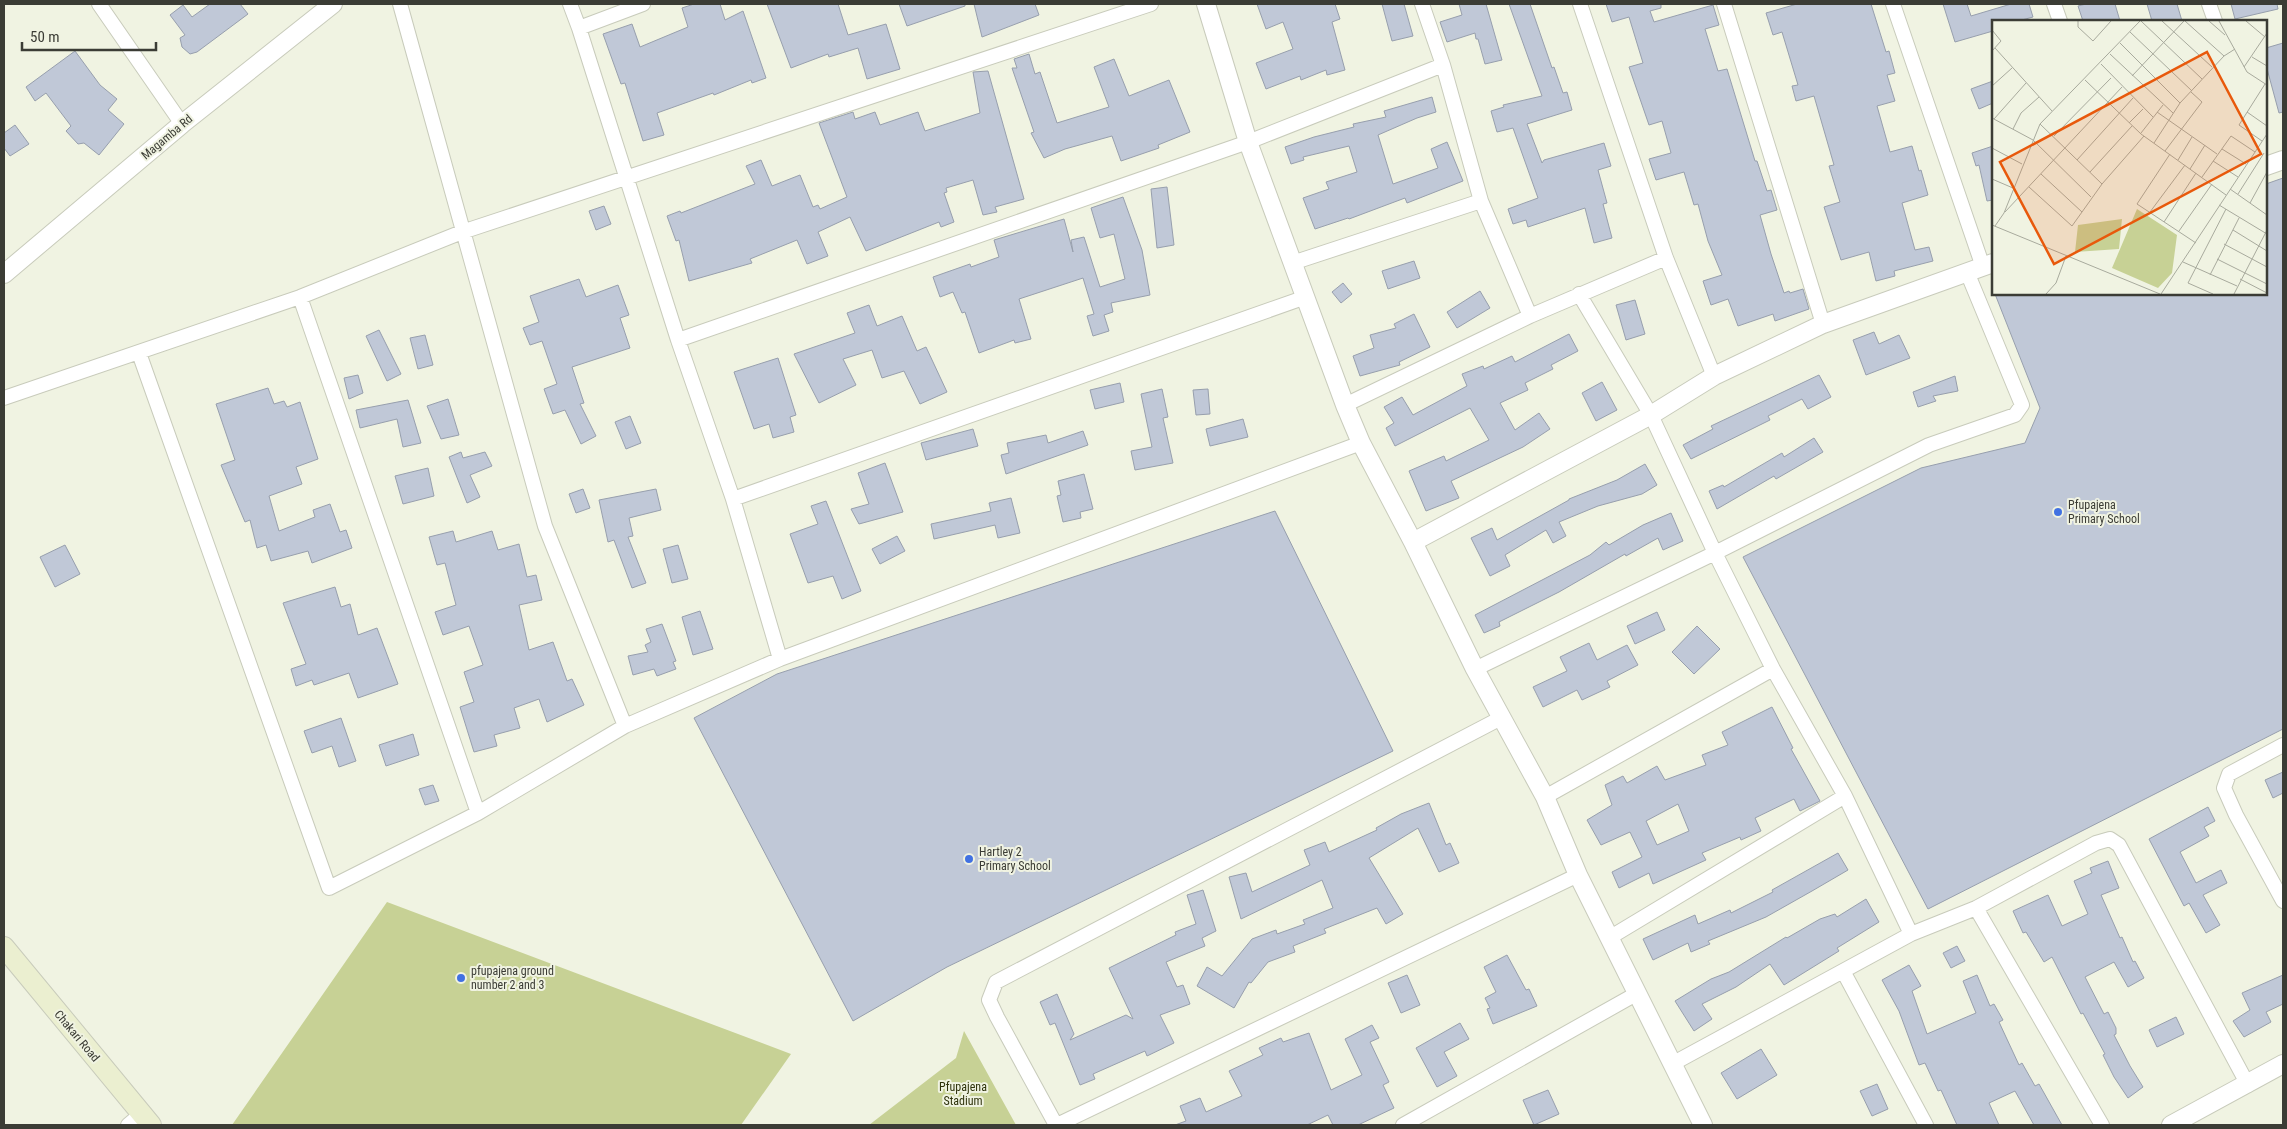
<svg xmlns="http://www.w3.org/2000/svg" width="2287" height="1129" viewBox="0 0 2287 1129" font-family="'Roboto Condensed',sans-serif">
<rect width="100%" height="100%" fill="#f0f3e2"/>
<!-- green -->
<path fill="#c7d195" d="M387,902L791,1054L741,1125H232Z
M964,1031L1016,1125H869L956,1058Z"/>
<!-- building -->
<path fill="#c0c8d7" stroke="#979fad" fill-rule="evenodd" d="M210,4H240L248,14L197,52L190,54L182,47L180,38L185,35L170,15L183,5L192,17Z
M694,4H720L725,20L743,11L766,78L752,83L751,80L714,95L713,93L657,113L664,135L643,141L625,83L621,84L603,34L632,24L640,47L688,27L682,8Z
M767,4H838L848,35L886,24L900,69L867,79L858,48L829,57L828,54L791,68Z
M899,4H965V6L907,26Z
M974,4H1035L1039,15L982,37Z
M1257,4H1335L1340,19L1332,22L1345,70L1327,75L1326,70L1301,80L1300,76L1266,89L1256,63L1293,49L1283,22L1266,29Z
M1382,4H1404L1413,36L1392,41Z
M1459,4H1486L1502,60L1485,64L1478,39H1476L1475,33L1447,42L1440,22L1462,15Z
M1509,4H1530L1552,68L1554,67L1563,93L1567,92L1572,110L1527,124L1542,163L1544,160L1604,143L1611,166L1598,170L1607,203L1603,204L1612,238L1594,243L1585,208L1528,227L1526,220L1513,224L1508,209L1538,198L1513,128L1497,132L1491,111L1504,107L1503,105L1542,96Z
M1606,4H1661V8L1650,11L1654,22L1713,5L1719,25L1705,29L1718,71L1727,69L1755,161H1757L1767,191L1771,190L1777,210L1760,215L1771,254L1784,293L1789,291L1790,293L1803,289L1809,309L1775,321L1773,314L1738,326L1728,299L1711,305L1703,281L1722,275L1708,241L1698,204L1694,205L1684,172L1656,180L1649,159L1671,153L1662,121L1649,125L1629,67L1643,63L1629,17L1612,22Z
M1797,4H1871L1886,52L1889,51L1895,73L1887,75L1895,101L1877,106L1890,152L1912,146L1919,171L1921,170L1928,195L1902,203L1915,250L1929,247L1933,261L1894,271L1895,276L1876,281L1869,252L1841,260L1824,207L1840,202L1829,166L1834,165L1814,96L1796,101L1792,86L1798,85L1782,32L1773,35L1766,13Z
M1943,4H1967L1971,16L2011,4H2029L2033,17L2018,21H1993V31L1955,42Z
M2086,4H2115L2120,21H2083L2078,6Z
M2147,4H2177L2182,21H2152Z
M2231,4H2277L2278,9L2235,19Z
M2283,43V112L2279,113L2266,65V48Z
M75,51L100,85L117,99L108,110L124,124L99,155L84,143L78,144L66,131L71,126L46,93L35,101L26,87Z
M1029,54L1035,74L1040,72L1057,123L1109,107L1094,67L1114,59L1129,96L1169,80L1190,132L1158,145L1159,148L1121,161L1112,136L1065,149L1044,158L1031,133L1034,132L1012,68H1017L1014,59Z
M988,71L1024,199L995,207L997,212L983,215L973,180L946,188L947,192L944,193L954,222L941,227L939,222L866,251L850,217L818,232L828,256L807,264L797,240L750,259L752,263L689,281L679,240L676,241L667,216L680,211L681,213L755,184L746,166L761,160L772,186L800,175L813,207L818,205L820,209L847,197L819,123L853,112L855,119L875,112L880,125L918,112L925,131L980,113L973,72Z
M1993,81V103L1979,109L1971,89Z
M1432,97L1436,112L1417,118L1378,135L1393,184L1438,168L1431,149L1447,142L1463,181L1407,203L1405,198L1349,219L1348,218L1315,229L1303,198L1329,189L1326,182L1357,172L1349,146L1303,157L1304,160L1291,164L1285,147L1314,137L1354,127L1353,124L1386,117L1384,111Z
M15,125L29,144L10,156L4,148V133Z
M1993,146V200L1987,201L1979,165L1976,166L1972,153Z
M2283,178V729L1928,909L1743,557L1921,468L2025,443L2040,408L1995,294H2266V184Z
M1167,187L1174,245L1157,248L1151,189Z
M1123,197L1142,250L1150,295L1111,303L1113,312L1104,315L1109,331L1093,336L1087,316L1094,314L1083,278L1019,299L1031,339L1015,343L1014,340L979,353L965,312L962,313L953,292L940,297L933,277L970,264L971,267L999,257L994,240L1064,219L1073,252L1071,240L1084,237L1100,287L1125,279L1114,234L1100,238L1091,208Z
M604,206L611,224L596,230L589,211Z
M1414,261L1420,278L1388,289L1382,271Z
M579,279L586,297L618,285L629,315L620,318L630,348L572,367L584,403L580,404L596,436L581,444L565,410L553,414L544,389L557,384L542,341L530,345L523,328L539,322L530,296Z
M1343,283L1352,294L1341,303L1332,292Z
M1480,291L1490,308L1457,328L1447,312Z
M1635,300L1645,334L1626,340L1616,305Z
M869,305L877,326L902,316L917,351L926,347L947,392L920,404L904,371L882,378L872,350L843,359L856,385L819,403L794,354L855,333L847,313Z
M1414,314L1430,347L1399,362L1400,365L1360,376L1353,356L1374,348L1370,335L1396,328L1394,324Z
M379,330L401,374L387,381L366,336Z
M1874,332L1879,344L1899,335L1910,358L1866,375L1853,340Z
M1569,334L1578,351L1551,365L1553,369L1525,383L1528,390L1500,403L1515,430L1539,413L1550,429L1523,447L1451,481L1459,498L1426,511L1409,471L1444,456L1446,461L1489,440L1470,408L1395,446L1386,428L1394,423L1384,407L1402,397L1413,415L1467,386L1462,374L1483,366L1484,369L1512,356L1515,362Z
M425,335L433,365L418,369L410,338Z
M778,358L796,415L790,417L794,432L773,438L769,424L754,429L734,372Z
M358,375L363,393L349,399L344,378Z
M1819,375L1831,397L1808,409L1802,399L1768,416L1770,420L1691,459L1683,445L1713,429L1711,426Z
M1955,376L1958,391L1933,396L1936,401L1918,407L1913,392Z
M1602,382L1617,410L1596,421L1582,393Z
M1120,383L1124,402L1095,409L1090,390Z
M268,388L274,404L284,401L287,407L300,402L318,459L296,467L302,484L269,496L279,531L315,517L313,510L330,504L340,532L346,530L352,548L312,563L308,551L271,561L266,545L257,548L250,520L245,522L221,465L235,460L216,404Z
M1162,389L1168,417L1163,418L1173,463L1135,470L1131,451L1152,447L1141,394Z
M1208,389L1210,414L1196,415L1193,390Z
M448,399L459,435L441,439L427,406Z
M408,400L421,443L403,447L397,419L360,428L356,410Z
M630,416L641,443L626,449L615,422Z
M1243,419L1248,437L1210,446L1206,429Z
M973,429L978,446L926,460L921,443Z
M1083,431L1088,445L1006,474L1001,455L1009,453L1007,443L1046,435L1048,443Z
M1814,438L1823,452L1776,479L1774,476L1717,509L1709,491L1723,485L1724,487L1782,453L1784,457Z
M461,452L463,458L485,452L492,466L470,475L480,497L467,503L449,457Z
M885,463L903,512L859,524L851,509L869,504L858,473Z
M1645,464L1657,485L1642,494L1598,506L1559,522L1566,536L1553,543L1546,530L1505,555L1510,566L1490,576L1471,538L1492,528L1497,540L1569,500V499L1617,480Z
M428,468L434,496L403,504L395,476Z
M1084,474L1093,509L1080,512L1081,518L1063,522L1057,496L1061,495L1058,481Z
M583,489L590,508L576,513L569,494Z
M656,489L661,510L629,518L633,536L628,537L646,583L632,588L614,540L608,542L599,500Z
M1011,498L1020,533L998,538L995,525L934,539L931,524L991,511L989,503Z
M826,501L861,591L842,599L833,576L808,583L790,534L818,524L811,506Z
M1275,511L1393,751L947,967L853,1021L694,718L777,674Z
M1671,513L1683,541L1663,550L1658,538L1626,556L1625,554L1559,592L1499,622L1500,626L1484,633L1475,615L1590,555L1606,542L1609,545L1643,525Z
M453,531L456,542L492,531L498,550L519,544L527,577L536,575L542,600L519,605L529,650L553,642L567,681L572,679L584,705L547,722L539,699L514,708L520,728L494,735L497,746L474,752L460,707L474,702L464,672L483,665L469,626L443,635L435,612L456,605L445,563L437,565L429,537Z
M897,536L905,551L880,564L872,549Z
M65,545L80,574L55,587L40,557Z
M678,545L688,579L672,583L663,549Z
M335,587L341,607L350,604L358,635L377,628L398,684L358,698L349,673L314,685L312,680L296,686L291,669L306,664L283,603Z
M700,611L713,649L693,655L682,617Z
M1657,612L1665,630L1635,644L1627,626Z
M662,624L676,661L673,662L676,669L657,676L654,669L633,675L628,656L648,652L645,645L651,642L646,629Z
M1697,626L1720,649L1694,674L1672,652Z
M1589,643L1597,660L1627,645L1638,665L1607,681L1610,687L1582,700L1577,690L1543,707L1533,687L1567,671L1560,657Z
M1772,707L1793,748L1791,749L1820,801L1800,811L1794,799L1755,818L1761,831L1741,840L1740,837L1702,853L1706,860L1653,884L1649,873L1619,888L1612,872L1642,857L1630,832L1601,845L1587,820L1612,805L1605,785L1623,776L1627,783L1657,766L1665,780L1706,765L1702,755L1728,745L1722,732ZM1678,804L1689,831L1657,845L1646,821Z
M341,718L356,761L339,767L332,746L312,753L304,731Z
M413,734L419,755L386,766L379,745Z
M2283,772V793L2273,798L2265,780Z
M433,785L439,801L425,805L419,789Z
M1429,803L1446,845L1450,843L1459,863L1439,872L1418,828L1369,858L1403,914L1386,924L1377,908L1324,929L1326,933L1293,946L1295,952L1268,962L1251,983L1249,982L1234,1008L1197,986L1207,967L1222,976L1252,939L1276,930L1277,934L1305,924L1303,920L1333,908L1322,880L1241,919L1229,877L1246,873L1252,892L1310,865L1304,850L1325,842L1329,852L1377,830L1376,828L1401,814Z
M2208,807L2215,821L2204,827L2209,836L2180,852L2196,883L2221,870L2227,883L2203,895L2220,925L2206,933L2189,903L2184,906L2149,839Z
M1838,853L1848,870L1812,891L1766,917L1708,941L1710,944L1691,952L1688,943L1653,960L1643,939L1695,915L1698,924L1730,910L1731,913L1773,892L1772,890Z
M2108,861L2119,888L2101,895L2120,938L2122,937L2133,962L2135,961L2144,978L2128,987L2114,962L2085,977L2104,1014L2108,1012L2116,1028V1034L2114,1035L2130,1066L2143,1087L2128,1098L2114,1077L2103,1055L2105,1054L2083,1013L2081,1014L2052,957L2044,962L2026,932L2023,933L2013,911L2048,895L2062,926L2088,914L2074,881L2092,873L2090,868Z
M1203,890L1216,931L1202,938L1205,946L1166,962L1177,987L1183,985L1190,1004L1160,1015L1174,1043L1147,1056L1145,1051L1093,1074L1095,1079L1080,1085L1055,1023L1050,1025L1040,1002L1057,994L1074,1034L1070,1040L1126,1015L1133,1019L1109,968L1176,935L1175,932L1196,924L1187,895Z
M1866,899L1879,922L1837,948L1839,951L1784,985L1770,964L1736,987L1702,1004L1712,1019L1694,1031L1675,1001L1711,979L1729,972L1786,937L1787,938L1820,919L1835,914L1837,917Z
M1957,946L1965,961L1951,968L1943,953Z
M1507,955L1526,990L1529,989L1537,1006L1493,1024L1487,1009L1490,1008L1485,998L1496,992L1484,967Z
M1909,965L1921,986L1912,991L1927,1034L1976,1013L1963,981L1977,975L1990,1006L1994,1004L2003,1020L1999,1022L2019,1065L2022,1063L2035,1086L2039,1084L2062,1125H2034L2015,1091L1989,1103L1999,1125H1957L1941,1090L1938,1091L1925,1063L1919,1065L1899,1011L1882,980Z
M1407,975L1420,1005L1401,1013L1388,983Z
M2283,975V1004L2266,1012L2271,1022L2244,1037L2233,1021L2250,1010L2242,993Z
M2176,1017L2184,1034L2157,1047L2149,1030Z
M1460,1023L1469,1039L1444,1052L1457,1076L1437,1087L1416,1048Z
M1372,1025L1379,1038L1370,1042L1389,1082L1383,1085L1394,1108L1358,1125H1333L1328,1115L1307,1125H1175L1186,1121L1180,1106L1200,1098L1206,1112L1242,1096L1229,1071L1263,1055L1259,1048L1281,1038L1283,1042L1309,1033L1331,1090L1362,1075L1345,1039Z
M1761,1049L1777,1075L1737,1099L1721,1073Z
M1877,1084L1888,1109L1872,1116L1860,1091Z
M1548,1090L1559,1114L1534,1125L1523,1100Z"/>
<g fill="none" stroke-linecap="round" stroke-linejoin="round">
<defs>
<path id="minor" d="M99,4L182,124
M400,4L545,526L625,726
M570,4L579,28L678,340L733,499L780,659
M1422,4L1443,65L1481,201L1530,316
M1580,4L1666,258L1714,376
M1724,4L1823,324
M1893,4L1983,267
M2054,4L2060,21
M2209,4L2215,21
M579,28L643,4
M1292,263L1481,201
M1579,294L1651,415L1715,553L1773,669L1845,796L1911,934
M300,297L478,813
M678,340L1248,142L1443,65
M139,353L329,888L478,813L625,726L780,659L1361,443
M4,398L300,297L462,232L1151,4
M1345,405L1530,316L1666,258
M733,499L1306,297
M1475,669L1715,553L1929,445L2015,415L2022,405L1967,272
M2283,745L2229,774L2224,788L2236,815L2283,901
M1545,797L1773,669
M1976,908L2102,1125
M1609,938L1845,796
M1843,971L1926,1125
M1672,1064L1911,934L1976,908L2096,843L2110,839L2119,845L2248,1085
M128,1125L141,1114
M1056,1125L997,1017L989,1000L996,982L1501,718
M1057,1125L1578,875
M1403,1125L1636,994"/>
<path id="tertiary" d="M1206,4L1248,142L1345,405L1361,443L1413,542L1475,669L1545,797L1578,875L1703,1125
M2266,166L2283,160
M4,274L182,124L333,4
M1413,542L1651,415L1714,376L1823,324L1993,263
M2171,1125L2283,1064"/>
<path id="secondary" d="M4,947L151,1125"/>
</defs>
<!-- minor casing -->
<use href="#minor" stroke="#c8cbbb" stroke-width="16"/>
<!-- tertiary casing -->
<use href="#tertiary" stroke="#c8cbbb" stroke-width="20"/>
<!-- secondary casing -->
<use href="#secondary" stroke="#c8cbbb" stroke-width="22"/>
<!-- minor -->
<use href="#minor" stroke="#fff" stroke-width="14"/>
<!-- tertiary -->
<use href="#tertiary" stroke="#fff" stroke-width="18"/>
<!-- secondary -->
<use href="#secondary" stroke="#ebefd0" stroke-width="20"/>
</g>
<!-- markers -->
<g fill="#4171e2" stroke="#f0f3e2" stroke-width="2">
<circle cx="2058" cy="512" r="5"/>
<circle cx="969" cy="859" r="5"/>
<circle cx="461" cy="978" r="5"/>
</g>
<g text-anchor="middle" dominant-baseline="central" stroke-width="4" stroke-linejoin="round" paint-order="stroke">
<!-- street labels -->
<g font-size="12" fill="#3b3c35" stroke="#f0f3e2">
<text transform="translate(167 137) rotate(-40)">Magamba Rd</text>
<text transform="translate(77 1036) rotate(50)">Chakari Road</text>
</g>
<!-- poi labels -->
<g font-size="12" fill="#3b3c35" stroke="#f0f3e2" text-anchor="start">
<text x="2068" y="505">Pfupajena<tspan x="2068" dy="14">Primary School</tspan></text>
<text x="979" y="852">Hartley 2<tspan x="979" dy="14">Primary School</tspan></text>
<text x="471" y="971">pfupajena ground<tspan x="471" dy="14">number 2 and 3</tspan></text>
</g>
<!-- park labels -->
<g font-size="12" fill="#2f330c" stroke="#f0f3e2">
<text x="963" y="1087">Pfupajena<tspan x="963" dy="14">Stadium</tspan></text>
</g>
</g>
<!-- overview -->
<g transform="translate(1992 20)">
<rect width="275" height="275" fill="#f0f3e2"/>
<path d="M145,189L185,215L180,253L166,268L120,248ZM130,199L127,229L83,232L86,205Z" fill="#c7d195"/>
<path fill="none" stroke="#a8aa9d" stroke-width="1" d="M86,1V7L101,21L119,1M149,1L210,59M170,1L220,47M193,1L232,36M217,1L233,15M227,1L255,52L275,65M254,1L273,17M0,10L9,21L0,31M138,12L200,71M128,23L188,83M3,28L60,91M118,34L181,93M260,37L275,46M109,44L161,97M252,47L275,13M140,56L192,1M93,60L149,114L234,175M0,66L20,48M165,92L225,134M255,92L275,106M0,98L41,120L99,177M2,99L34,63M137,103L151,89M48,104L110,164M21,109L29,93L47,77M149,113L171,85M62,116L119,58M270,121L247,105L273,64M162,123L188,83L232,36L243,29M0,128L30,144M230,129L254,144M173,131L210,82L199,72M178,134L145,184L204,223M85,140L141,78M186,140L200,117M221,141L246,157M198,149L213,125M98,152L140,106M49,154L90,192M210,157L239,116L263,132M0,159L21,168M37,167L80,206L110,164L152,116M238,169L275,195M246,174L272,133M258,183L275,152M227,185L275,214M13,192L130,67M158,192L193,145M172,202L204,153M0,205L168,274M3,206L12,193L48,104L148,1M241,210L275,231M187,211L220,164M232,224L275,247M225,239L275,264M191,242L245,266M218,255L247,198M248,259L275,273M54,274L64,263L74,236M169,274L275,114M221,274L196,263L234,189M242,274L275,210"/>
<path fill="#e8590c" fill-opacity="0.15" stroke="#e8590c" stroke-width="2.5" d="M215,32L269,134L62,244L8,142Z"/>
<rect width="275" height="275" fill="none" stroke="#3b3c35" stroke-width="2.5"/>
</g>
<!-- border -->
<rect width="2287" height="1129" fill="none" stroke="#3b3c35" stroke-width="10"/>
<!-- scale -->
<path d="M22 42v8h134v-8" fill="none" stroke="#3b3c35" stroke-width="2.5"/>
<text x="30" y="42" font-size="15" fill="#3b3c35" stroke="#f0f3e2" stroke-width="4" paint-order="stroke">50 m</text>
</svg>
